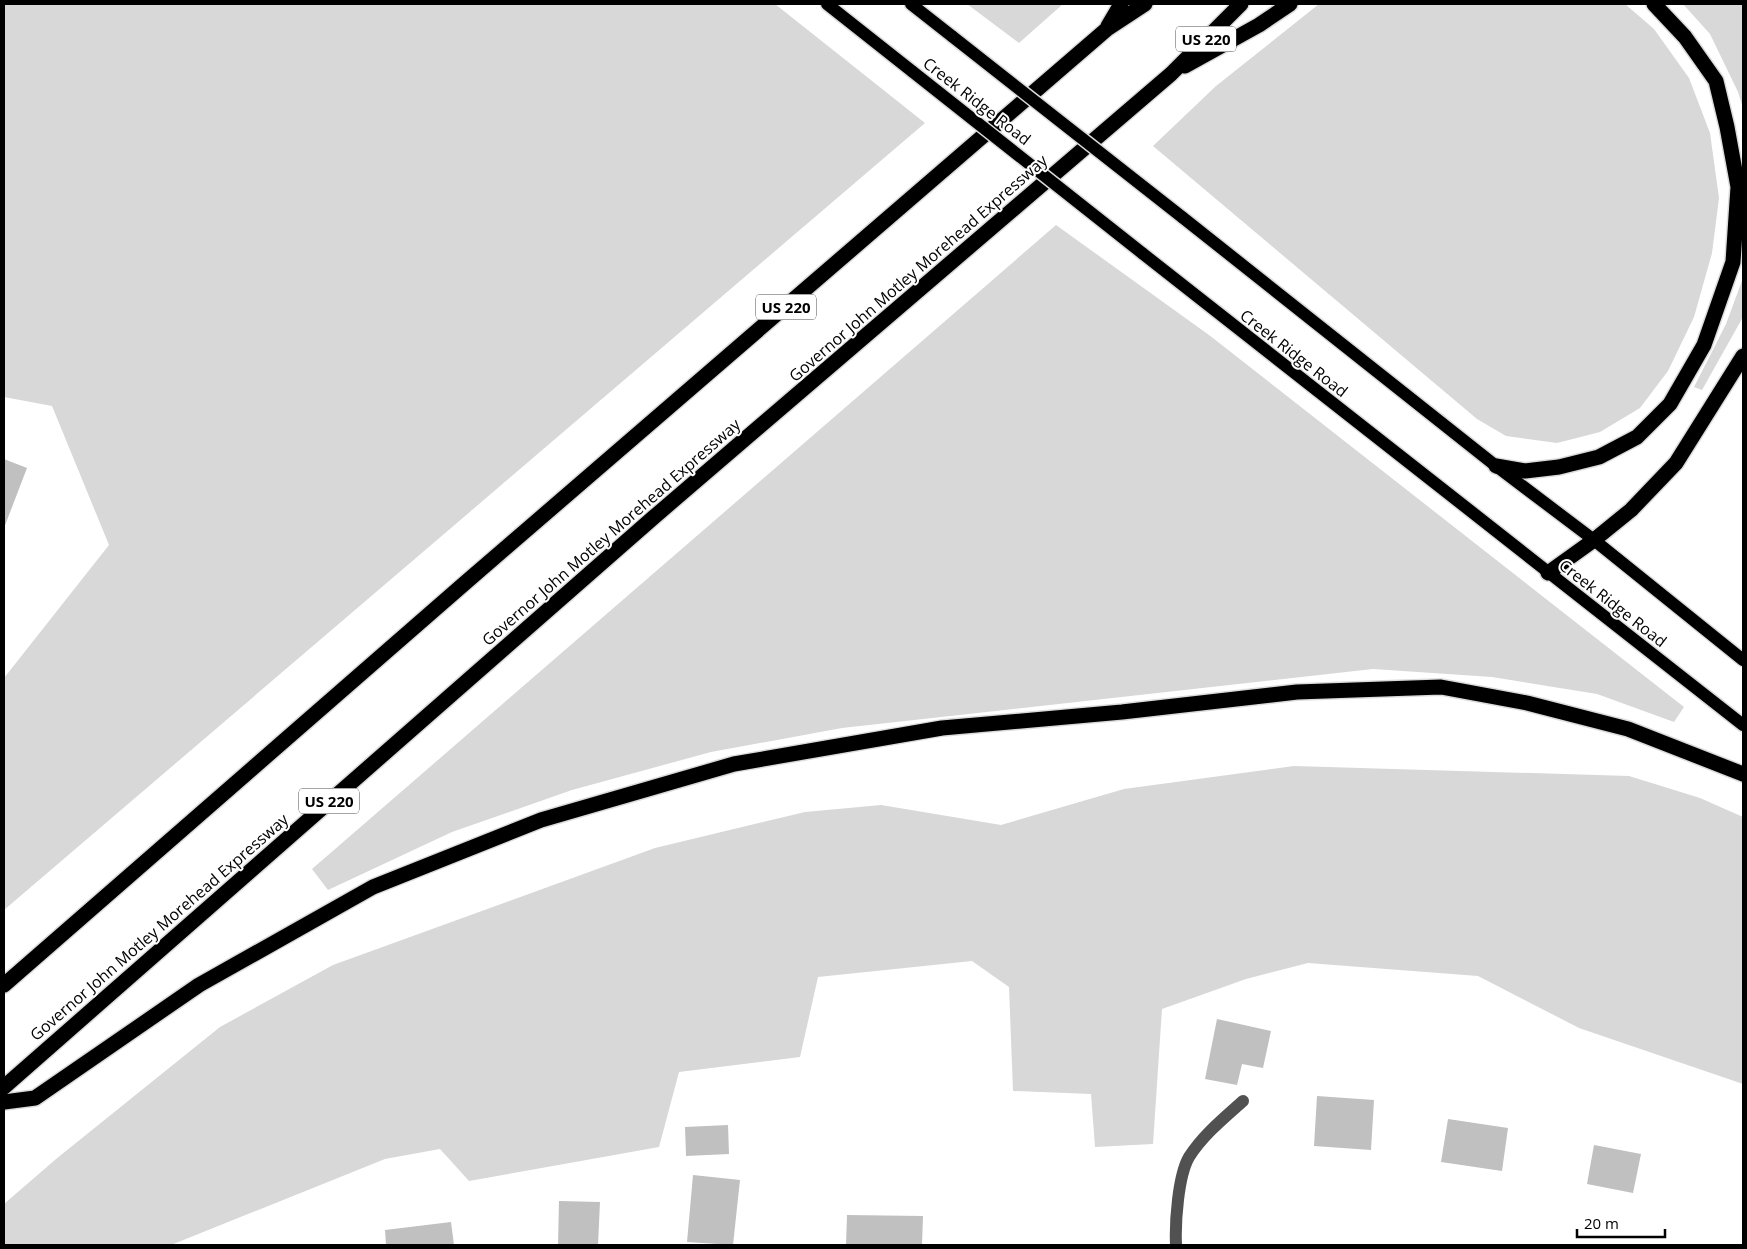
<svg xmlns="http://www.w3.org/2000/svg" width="1747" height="1249" viewBox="0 0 1747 1249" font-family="'Open Sans',sans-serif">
<rect width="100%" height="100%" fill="#fff"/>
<!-- green -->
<path fill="#d8d8d8" d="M4,4H775L925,123L4,910V678L109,545L52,406L4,397Z
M967,4H1063L1019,43Z
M1319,4H1625L1654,29L1689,78L1710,133L1719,198L1712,253L1694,317L1668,371L1640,408L1600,432L1557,443L1506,436L1477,419L1153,146L1216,86Z
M1683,4H1743V108L1738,92L1710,34Z
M1056,225L1209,335L1684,707L1674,722L1597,694L1492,677L1373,669L842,728L711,752L572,790L452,832L328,890L312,869Z
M1743,278V317L1702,390L1694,387L1726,324Z
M1294,766L1629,776L1700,798L1743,817V1084L1579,1028L1478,976L1308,963L1246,979L1162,1009L1153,1144L1095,1147L1091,1094L1013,1091L1009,987L972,961L818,977L800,1057L679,1072L659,1147L469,1181L440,1149L385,1159L171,1245H4V1204L56,1159L220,1027L333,965L655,848L805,812L881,805L1001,825L1124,789Z"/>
<!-- building -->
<path fill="#c0c0c0" d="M4,459L27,468L4,528Z
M1217,1019L1271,1031L1263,1068L1242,1064L1237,1085L1205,1079Z
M1317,1096L1374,1100L1371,1150L1314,1146Z
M1448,1119L1508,1128L1502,1171L1441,1162Z
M728,1125L729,1154L686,1156L685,1127Z
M1594,1145L1641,1154L1633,1193L1587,1184Z
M693,1175L740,1180L733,1245L687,1242Z
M559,1201L600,1202L598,1245H558Z
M847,1215L923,1216L922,1245H846Z
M451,1222L454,1245H386L385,1230Z"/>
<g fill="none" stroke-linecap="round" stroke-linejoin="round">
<defs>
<path id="major" d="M827,4L913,72
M911,4L953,37
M1182,217L1496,466L1594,540L1743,660
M1142,253L1743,725"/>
<path id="highway" d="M1108,26L1121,4
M1185,66L1259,25L1290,4
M1496,466L1525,471L1559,467L1599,457L1637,437L1670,404L1704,345L1733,262L1738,187L1727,127L1716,81L1685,37L1654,4
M1548,573L1594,540L1631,510L1676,463L1743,356
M4,985L465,583L1107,29L1145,4
M4,1087L654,517L1171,74L1241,4
M4,1102L35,1098L199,985L373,887L541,820L734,764L942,728L1122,712L1297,692L1441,687L1527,703L1628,729L1743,774"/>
</defs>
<!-- major casing -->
<use href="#major" stroke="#dbdbdb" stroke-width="15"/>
<!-- highway casing -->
<use href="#highway" stroke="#dbdbdb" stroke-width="18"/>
<!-- minor -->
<path stroke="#515151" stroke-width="12" d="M1176,1245C1175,1223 1178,1176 1189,1157C1203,1135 1224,1118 1243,1101"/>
<!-- major -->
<use href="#major" stroke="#000" stroke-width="12"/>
<!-- highway -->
<use href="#highway" stroke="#000" stroke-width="15"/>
<defs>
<path id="major-bridge" d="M953,37L1182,217
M913,72L1142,253"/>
</defs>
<!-- major-bridge casing -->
<use href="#major-bridge" stroke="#dbdbdb" stroke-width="15" stroke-linecap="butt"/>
<!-- major-bridge -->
<use href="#major-bridge" stroke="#000" stroke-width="12"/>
</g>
<g text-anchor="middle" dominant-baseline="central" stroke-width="4" stroke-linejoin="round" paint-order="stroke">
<!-- shield labels -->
<g fill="#fff" stroke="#4c4c4c" stroke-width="1">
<rect x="1176" y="26.5" width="60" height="25" rx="4"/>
<rect x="756" y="294.5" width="60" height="25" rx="4"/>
<rect x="299" y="788.5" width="60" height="25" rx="4"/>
</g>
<g font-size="15" font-weight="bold" fill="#000">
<text x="1206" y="39">US 220</text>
<text x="786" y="307">US 220</text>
<text x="329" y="801">US 220</text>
</g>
<!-- street labels -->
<g font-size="16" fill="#000" stroke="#fff">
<text transform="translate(977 101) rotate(38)">Creek Ridge Road</text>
<text transform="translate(918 268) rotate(-41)">Governor John Motley Morehead Expressway</text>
<text transform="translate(1294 353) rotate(38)">Creek Ridge Road</text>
<text transform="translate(611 532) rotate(-41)">Governor John Motley Morehead Expressway</text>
<text transform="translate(1613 603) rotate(38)">Creek Ridge Road</text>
<text transform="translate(159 927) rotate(-41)">Governor John Motley Morehead Expressway</text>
</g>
</g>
<!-- border -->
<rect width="1747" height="1249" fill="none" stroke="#000000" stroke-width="10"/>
<!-- scale -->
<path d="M1577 1229v8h88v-8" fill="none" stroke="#000000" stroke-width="2.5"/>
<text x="1584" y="1229" font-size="15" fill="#000000" stroke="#ffffff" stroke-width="4" paint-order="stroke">20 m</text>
</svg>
